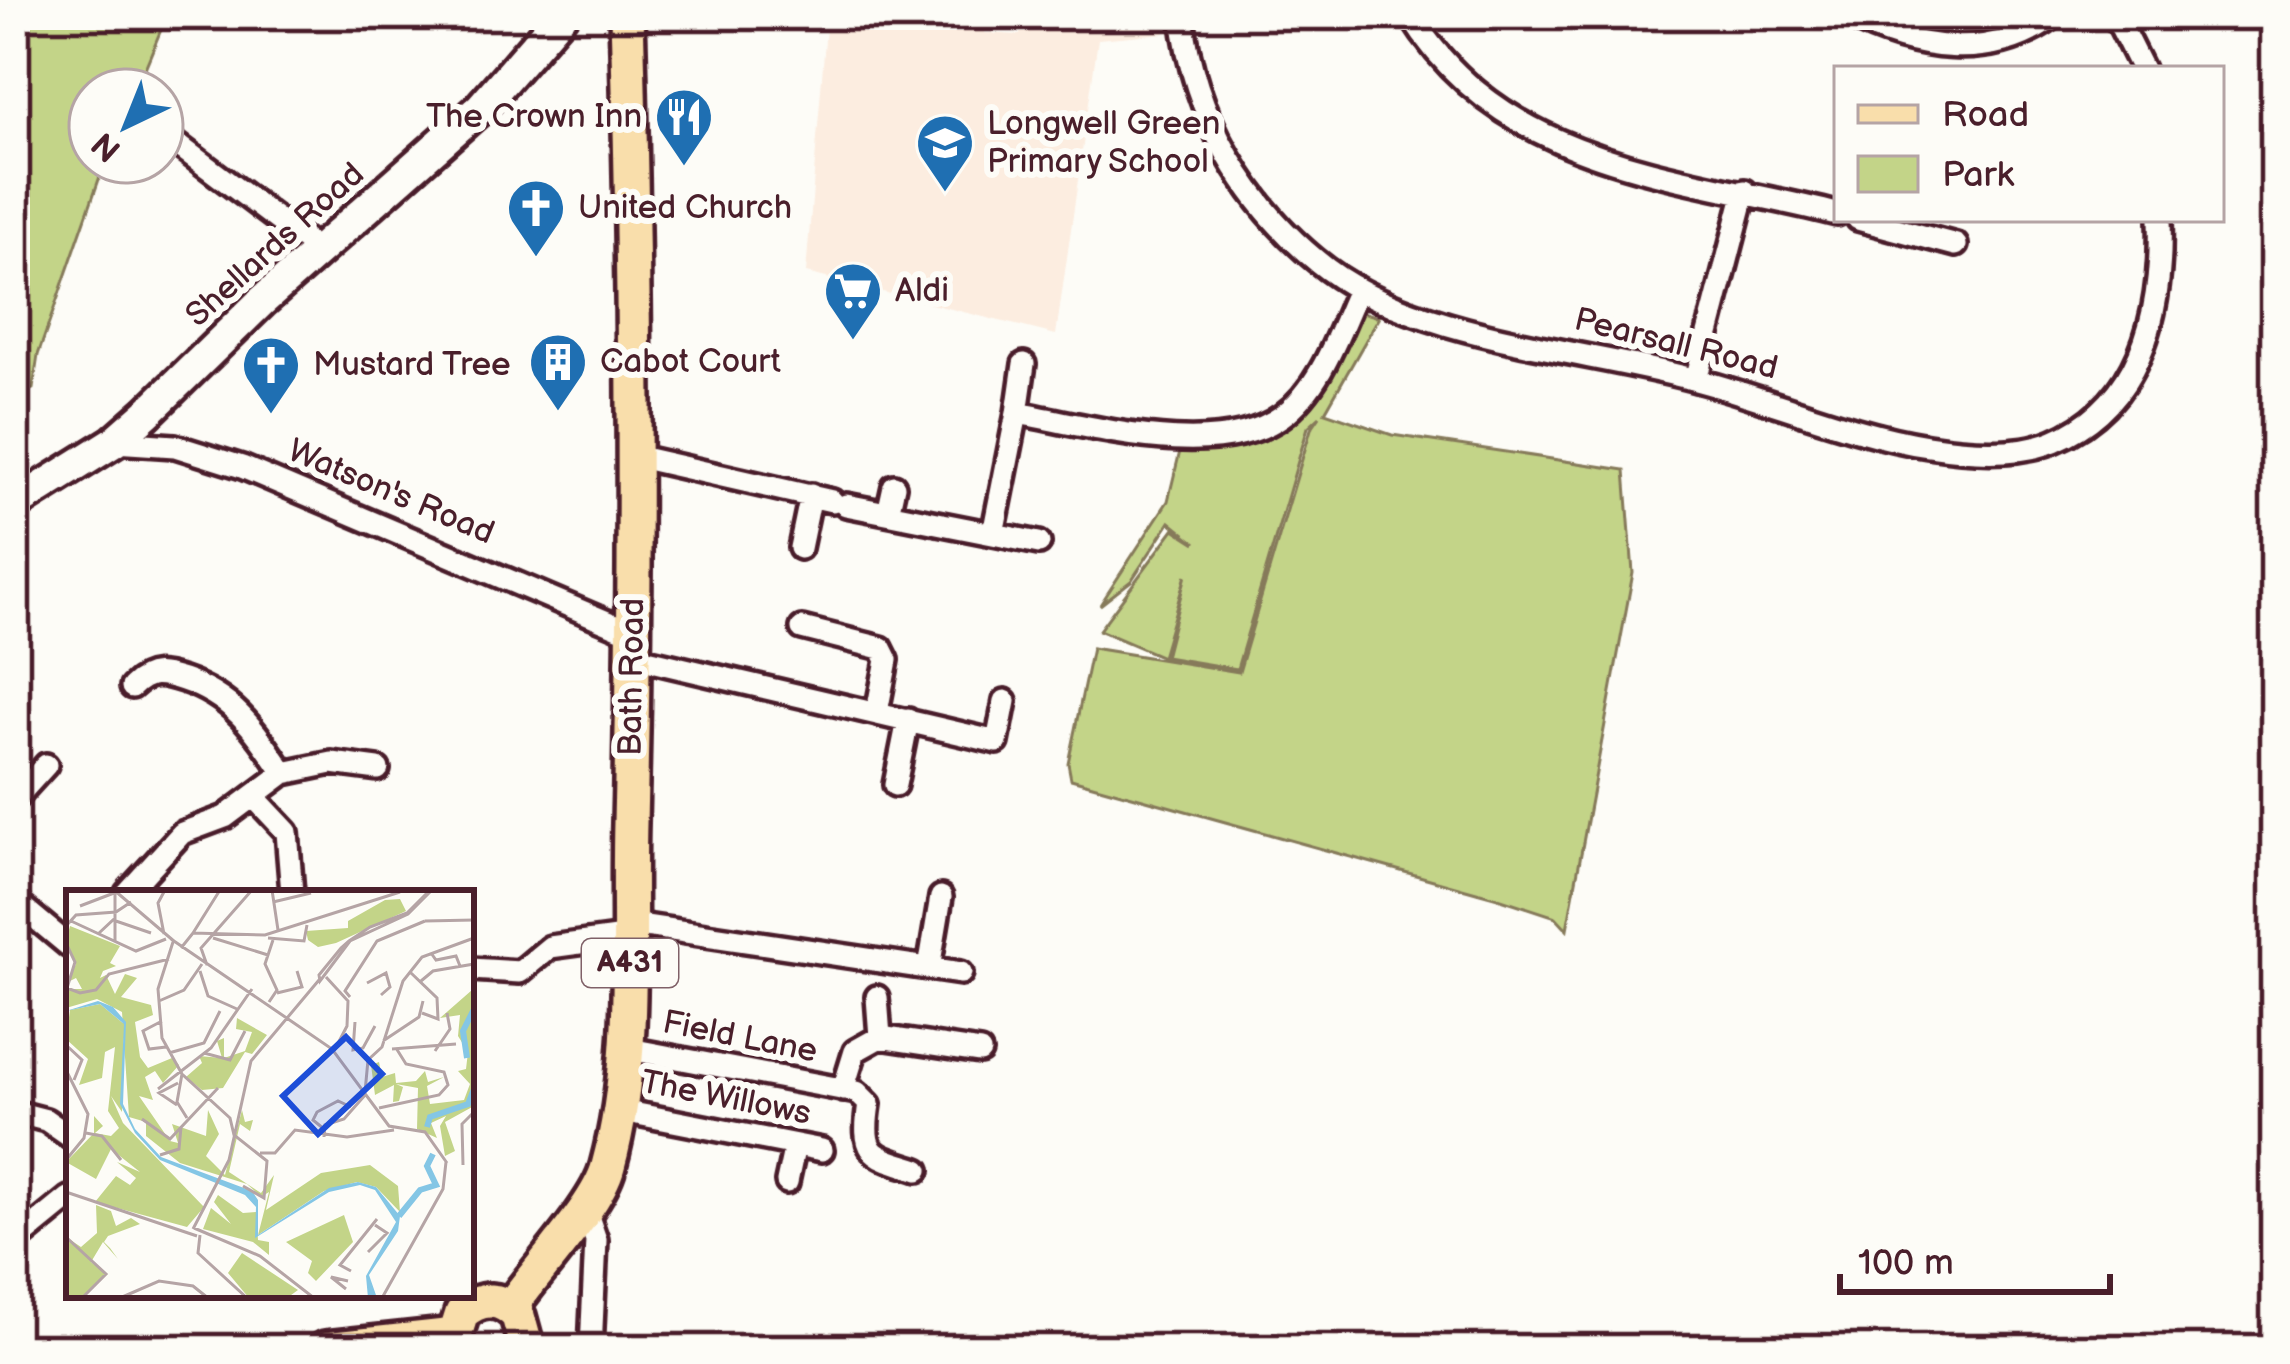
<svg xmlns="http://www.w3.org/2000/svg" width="2290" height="1364" viewBox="0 0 2290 1364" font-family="'Balsamiq Sans',sans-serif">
<rect width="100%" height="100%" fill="#fdfcf7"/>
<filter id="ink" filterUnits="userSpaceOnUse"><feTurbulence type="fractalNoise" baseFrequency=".00833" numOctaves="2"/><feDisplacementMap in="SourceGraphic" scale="24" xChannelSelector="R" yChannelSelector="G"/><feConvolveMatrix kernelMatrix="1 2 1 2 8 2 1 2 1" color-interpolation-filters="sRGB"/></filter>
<g filter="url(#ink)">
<!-- built -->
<path fill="#fcede0" d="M827,15H985V33L1020,35L1021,15H1161L1165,33L1098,39L1056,335L806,273Z"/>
<!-- green -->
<path fill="#c3d488" stroke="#867a5a" stroke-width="3" d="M15,15H167L136,90H90V162H105L38,355L33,389L15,396Z
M1362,312L1379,317L1325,412L1392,435L1625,470L1633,573L1567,929L1556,917L1498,898L1071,779L1068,763L1092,648L1239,672L1311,429L1320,416L1308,427L1237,669L1165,657L1186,575L1162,657L1099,630L1174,529L1196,543L1170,522L1131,581L1100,605L1168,501L1181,447C1231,459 1291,440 1318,393C1333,366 1338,332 1362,312Z"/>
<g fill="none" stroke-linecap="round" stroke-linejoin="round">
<defs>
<path id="street" d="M1182,15C1193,115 1246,207 1327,269C1420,339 1587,350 1700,381C1775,401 1851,434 1928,446C1966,452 2018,456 2054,441C2144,403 2163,308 2160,219
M1410,15C1504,168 1679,174 1837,214
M1846,15C1911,50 1993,64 2056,15
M2115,15L2142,69
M162,133L319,251
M1858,219L1956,245
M1696,380L1745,191
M1017,413L1024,364
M114,442L175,446L242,467L633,633
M634,456L832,501
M846,505L1039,543
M888,513L894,486
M993,534L1017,413C1090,426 1217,463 1282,416C1321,388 1339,332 1358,290
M800,548L811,495
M802,628L881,648L887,660L877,712
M634,657L997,742L1005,701
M132,687C149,670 162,673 183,680C234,697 255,730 284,773
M895,785L908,720
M255,798L287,832L292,893
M15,799L46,765
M127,893L182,833L225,817L284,773L332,763L378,769
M15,901L69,946
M632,924L961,973
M929,968L941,897
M471,969L520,972L550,947L631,936
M877,997L880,1037
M624,1048L857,1092L869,1104C861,1156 872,1155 918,1170
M843,1090L855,1051L880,1037L980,1052
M617,1110L822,1150
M15,1112L46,1120L69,1136
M787,1182L795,1145
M585,1208L596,1240L591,1349
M15,1242L69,1198"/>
<path id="secondary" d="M15,504L114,442L147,413L261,302L480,108L561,15"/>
<path id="primary" d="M511,1307C536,1270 598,1205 608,1166C638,1056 627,935 630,823C637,553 635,284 627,15
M326,1349L455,1335
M459,1349L455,1335L462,1313C481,1297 501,1296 518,1316L524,1338L520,1349"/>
</defs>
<!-- street casing -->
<use href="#street" stroke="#4a1f2b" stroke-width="30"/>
<!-- secondary casing -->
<use href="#secondary" stroke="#4a1f2b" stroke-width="39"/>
<!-- primary casing -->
<use href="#primary" stroke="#4a1f2b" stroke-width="42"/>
<!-- street -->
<use href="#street" stroke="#fdfcf7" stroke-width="21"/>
<!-- secondary -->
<use href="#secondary" stroke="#fdfcf7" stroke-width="30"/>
<!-- primary -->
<use href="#primary" stroke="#f9deab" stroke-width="33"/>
</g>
</g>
<!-- icons -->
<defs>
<symbol id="restaurant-pin" viewBox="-11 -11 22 30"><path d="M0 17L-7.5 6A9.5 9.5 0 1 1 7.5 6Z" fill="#1f6fb2" stroke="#fdfcf7"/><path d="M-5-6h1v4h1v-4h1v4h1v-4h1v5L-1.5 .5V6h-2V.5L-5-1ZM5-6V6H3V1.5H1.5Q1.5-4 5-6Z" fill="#fff"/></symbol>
<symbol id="school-pin" viewBox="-11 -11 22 30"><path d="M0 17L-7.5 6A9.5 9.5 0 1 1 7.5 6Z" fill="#1f6fb2" stroke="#fdfcf7"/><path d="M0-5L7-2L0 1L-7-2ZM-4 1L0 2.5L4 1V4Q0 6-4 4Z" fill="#fff"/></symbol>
<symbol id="church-pin" viewBox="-11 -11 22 30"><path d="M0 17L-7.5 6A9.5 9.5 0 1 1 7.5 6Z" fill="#1f6fb2" stroke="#fdfcf7"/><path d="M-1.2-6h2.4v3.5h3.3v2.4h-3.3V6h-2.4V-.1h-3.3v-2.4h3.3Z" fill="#fff"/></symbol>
<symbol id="supermarket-pin" viewBox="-11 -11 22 30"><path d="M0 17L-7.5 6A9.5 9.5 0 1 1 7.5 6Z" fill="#1f6fb2" stroke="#fdfcf7"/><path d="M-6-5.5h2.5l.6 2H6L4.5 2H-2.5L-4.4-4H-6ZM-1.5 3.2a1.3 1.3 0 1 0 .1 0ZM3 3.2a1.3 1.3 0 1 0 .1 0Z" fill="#fff"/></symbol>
<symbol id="building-pin" viewBox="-11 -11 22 30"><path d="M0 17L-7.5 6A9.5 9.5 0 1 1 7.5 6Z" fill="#1f6fb2" stroke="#fdfcf7"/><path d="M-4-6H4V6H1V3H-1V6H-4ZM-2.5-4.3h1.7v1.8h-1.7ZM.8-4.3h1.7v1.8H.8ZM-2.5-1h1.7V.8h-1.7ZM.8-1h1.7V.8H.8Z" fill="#fff"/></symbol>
</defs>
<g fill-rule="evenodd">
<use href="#restaurant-pin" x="651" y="84" width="66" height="90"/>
<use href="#school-pin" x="912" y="110" width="66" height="90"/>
<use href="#church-pin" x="503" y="175" width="66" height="90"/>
<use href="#supermarket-pin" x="820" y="258" width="66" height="90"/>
<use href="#building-pin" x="525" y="329" width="66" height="90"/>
<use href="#church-pin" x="238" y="332" width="66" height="90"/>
</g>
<g text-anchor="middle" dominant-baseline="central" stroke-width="12" stroke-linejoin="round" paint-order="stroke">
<!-- shield labels -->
<rect fill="#fdfcf7" stroke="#806168" stroke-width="3" x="582" y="939" width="96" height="48" rx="9"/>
<g font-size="30" font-weight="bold" fill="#4a1f2b">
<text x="630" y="963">A431</text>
</g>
<!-- poi labels -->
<g font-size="33" fill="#4a1f2b" stroke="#fdfcf7" text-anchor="start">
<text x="642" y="117" text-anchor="end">The Crown Inn</text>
<text x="987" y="124">Longwell Green<tspan x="987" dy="38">Primary School</tspan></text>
<text x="578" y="208">United Church</text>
<text x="895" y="291">Aldi</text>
<text x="600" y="362">Cabot Court</text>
<text x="313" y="365">Mustard Tree</text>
</g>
<!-- street labels -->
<g font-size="33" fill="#4a1f2b" stroke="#fdfcf7">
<text transform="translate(275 245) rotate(-42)">Shellards Road</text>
<text transform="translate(1676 344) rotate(14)">Pearsall Road</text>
<text transform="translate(391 492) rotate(23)">Watson's Road</text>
<text transform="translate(632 677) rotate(-89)">Bath Road</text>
<text transform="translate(740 1037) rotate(11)">Field Lane</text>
<text transform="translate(726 1098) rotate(11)">The Willows</text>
</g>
</g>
<!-- overview -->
<g transform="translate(66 890)">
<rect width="408" height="408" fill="#fdfcf7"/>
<path d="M334,9L340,21L270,53L252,57L242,50L240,41L282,38V31L319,10ZM4,36L54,56L44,73L50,76L37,81L34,88L40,85L49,104L59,84L71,88L55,107L85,115L87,125L69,132L74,167L82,178L106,168L113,175L97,193L89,181L79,187L87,210L73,206L104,251L112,253L106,234L140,246L142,220L153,244L140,266L159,285L176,220L179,232L187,230L184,241L174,234L163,282L195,303L208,285L200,320L255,283L304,275L332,296L334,322L310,297L291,292L258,301L192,345L203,302L195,307L181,294L114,273L80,246V232L63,227L56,122L31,109L0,118V99H16L10,88L0,93L10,74L0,51ZM406,100L408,216L379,232L389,261L379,266L374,236L380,226L365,233L371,248L351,239L352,198L330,194L337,197L333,211L327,212L328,195L309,205L305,175L313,172L316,187L329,183L330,193L350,191L359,181L362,192L378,187L361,196L364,214L398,210L404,194L392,181L400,179L402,162L392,146L394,125L374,128ZM34,114L58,134L56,222L45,206L57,233L138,317L121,337L29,312L50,286L64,295L70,288L51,272L74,282L45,259L30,289L0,272L28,243V226L37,236L29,243L45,246L53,238L42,221L49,157L39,162L36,188L13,195L22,169L0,149L4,120ZM171,128L201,145L186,164L179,162L157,198L136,200L120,187L136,173L133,166L156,168L151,151L158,148V168L179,161L186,142L170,139ZM152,305L177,323L190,322L192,350L203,352V365L187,352L137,339L145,318L165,334L148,312ZM30,315L45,321L50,336L65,328L74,334L42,346L38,352L44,358L52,369L37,352L25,372L40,384L15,408H0V347L15,357L31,343ZM278,325L287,352L250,391L242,383L246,371L220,352ZM176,363L232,400L221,408H183L162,383Z" fill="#c3d488"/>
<path d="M32,111L47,117L60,132L57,214L69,239L95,267L186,301L192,310V345L263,298L292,292L310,297L334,326L332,341L303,385L311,408H302L300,386L330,332L309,300L294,295L263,302L189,348L190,317L179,305L94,270L69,243L54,214L58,134L34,114L0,121Z" fill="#84c6e5"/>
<path fill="none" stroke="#84c6e5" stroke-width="6" d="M401,168L397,141L408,119M361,237L364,227L402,214L408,199M333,326L354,300L370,295L361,276L367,264"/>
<path fill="none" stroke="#b5a4a5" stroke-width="3" d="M48,0L109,52M206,0L212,40M364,0L341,23L304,37L283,51L275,58L253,85L254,91L284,51L342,24L366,0M49,2V52M207,12L245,3M14,16L48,3M5,31L70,61L100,49M359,31L408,30M0,36L10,25L50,22L65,12M127,43L154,0M32,44L47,30L85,43M98,44L92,13L99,0M147,48L202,65M202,48L238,51L241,35M105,49L266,159L323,236L359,242L381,273M107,52L92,99L96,148L116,184L164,228L168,245L201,271L198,308L177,296M0,53L9,72L1,98L14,103L30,100L43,84L103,69M115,58L127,43L199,45L334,2M365,63L370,70L390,66L394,76M141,75L135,58L186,0M134,81L142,106L171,119M344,82L371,108L372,129L356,123M260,87L282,111L281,136L268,161M355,91L367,81L408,74M301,93L320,83L324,97L315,105M211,103L236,97L231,81M284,107L279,101L311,51L359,31M93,111L118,100L136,74M203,112L211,100L199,74L207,50M96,131L77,141L83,159L100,157M289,132L287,160L297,158L309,136M317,151L353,127L357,111M0,155L16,170L8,190M326,159L390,154M369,161L384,139L381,123M103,163L138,153L154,121M138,163L164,170L179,141M0,180L22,224L18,248L0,270M116,184L111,212L121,228M92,199L145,158L186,99M299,202L302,170L316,157L337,91L356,67L408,48M111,215L93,203L112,193M313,218L373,205L382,195L378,182L340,174L330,158M76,229L104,249L152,198M258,239L247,230L251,222L272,211L285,217M20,243L36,246L55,270M258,247L259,235L278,229L300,204M194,263H209L229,240L281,247L328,240M94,265L113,259L115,237M397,275L396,234L408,222M0,302L131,346M128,338L194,366L248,408M127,339L163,270L185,171L253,90M134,345L132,363L181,408M0,347L40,384L16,408M302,362L321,343L309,335M285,381L274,375L311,329M280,399L265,387L282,391M54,408L93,391L127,396L142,408M316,408L377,299L380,272"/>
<path fill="#1d4ed8" fill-opacity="0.15" stroke="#1d4ed8" stroke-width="6" d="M280,147L316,184L252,244L217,206Z"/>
<rect width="408" height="408" fill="none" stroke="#4a1f2b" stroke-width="6"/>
</g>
<!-- margin -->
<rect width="2290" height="1364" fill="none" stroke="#fdfcf7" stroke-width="60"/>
<rect x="30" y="30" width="2230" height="1304" fill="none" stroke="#4a1f2b" stroke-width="4.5" filter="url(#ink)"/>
<!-- legend -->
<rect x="1834" y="66" width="390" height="156" fill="#fdfcf7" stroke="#b5a4a5" stroke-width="3"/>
<rect x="1858" y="105" width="60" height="18" fill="#f9deab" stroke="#b5a4a5" stroke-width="3"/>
<text x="1942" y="126" font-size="36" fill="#4a1f2b">Road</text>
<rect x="1858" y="156" width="60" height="36" fill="#c3d488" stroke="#b5a4a5" stroke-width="3"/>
<text x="1942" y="186" font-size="36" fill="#4a1f2b">Park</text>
<!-- north arrow -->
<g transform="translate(126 126) rotate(223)"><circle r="57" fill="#fdfcf7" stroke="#b5a4a5" stroke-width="3"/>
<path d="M0-9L21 45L0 30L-21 45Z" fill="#1f6fb2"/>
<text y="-18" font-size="33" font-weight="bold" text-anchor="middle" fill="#4a1f2b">N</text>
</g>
<!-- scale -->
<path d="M1840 1274v18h270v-18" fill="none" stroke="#4a1f2b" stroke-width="6"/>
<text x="1858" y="1274" font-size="36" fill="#4a1f2b" stroke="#fdfcf7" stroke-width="9" paint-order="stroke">100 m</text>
</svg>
